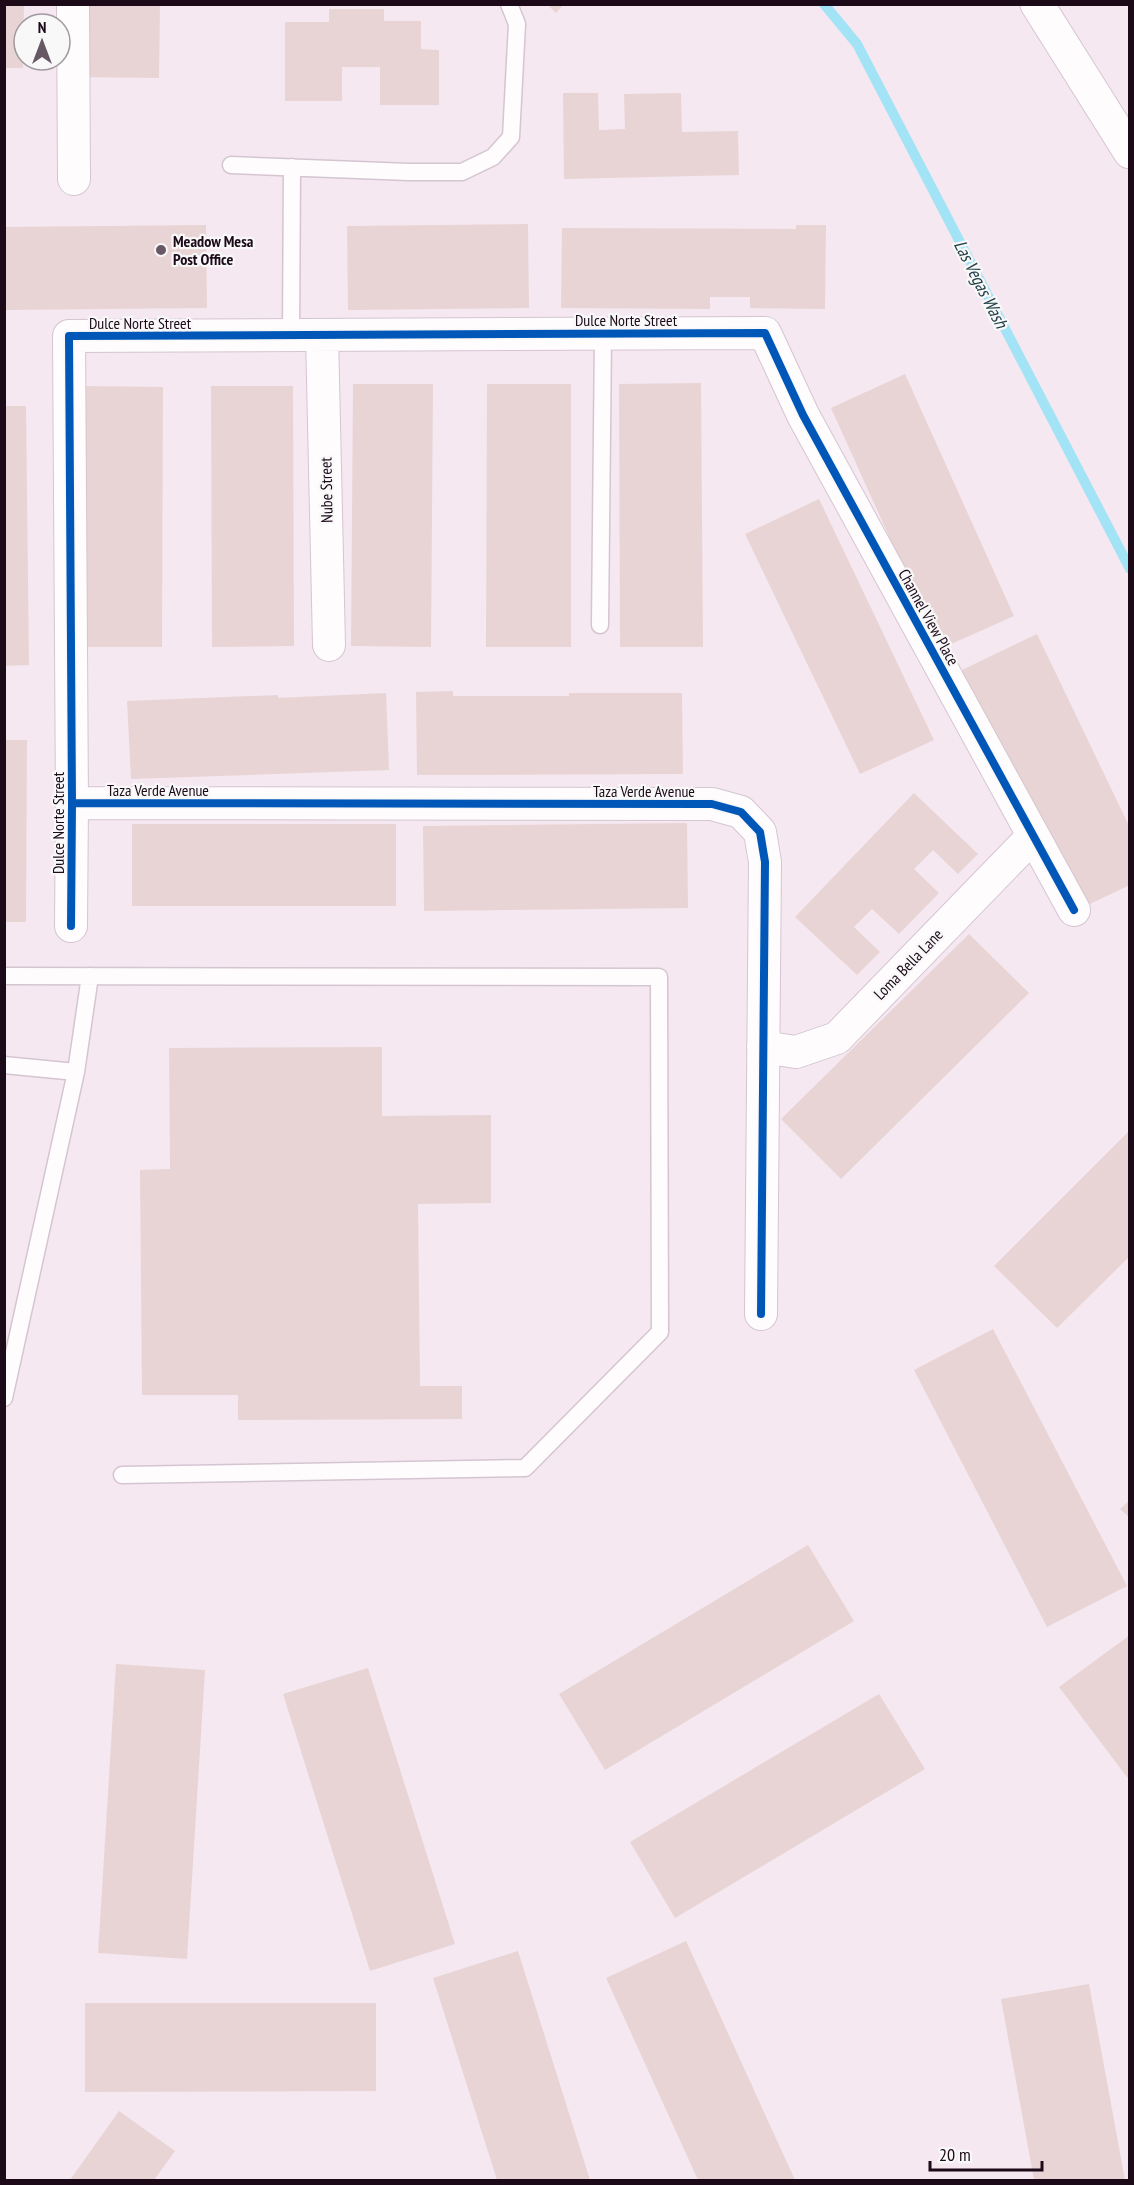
<svg xmlns="http://www.w3.org/2000/svg" width="1134" height="2185" viewBox="0 0 1134 2185" font-family="'PT Sans Narrow',sans-serif">
<rect width="100%" height="100%" fill="#f5e8f1"/>
<g fill="none" stroke-linecap="round" stroke-linejoin="round">
<!-- stream -->
<path stroke="#a2e3f6" stroke-width="10" d="M824,4L857,44L1130,569"/>
</g>
<!-- building -->
<path fill="#e8d4d4" d="M4,4H24L23,68H4Z
M77,4H160L159,78L76,77Z
M547,4H564L556,13Z
M329,9H384V21H421V49L439,50V105H380V67H342V101H285V22H329Z
M563,93H598L599,130L625,129L624,94L681,93L682,132L738,131L739,175L564,179Z
M528,224L529,308L348,310L347,226Z
M206,225L207,308L4,310V227Z
M796,225H826L825,309L750,308V297H710V309L561,308L562,228L796,229Z
M905,374L1014,616L940,649L831,408Z
M701,383L703,647H620L619,384Z
M353,384H433L431,647L351,646Z
M487,384H571V647H486Z
M80,386L163,387L162,647H79Z
M211,386H293L294,646L212,647Z
M4,406H26L29,665L4,666Z
M819,499L934,740L860,774L745,534Z
M1037,634L1130,828V885L1077,910L962,670Z
M453,691V696H569V693H682L683,774L417,775L416,692Z
M386,693L389,770L131,779L127,701L278,695V698Z
M4,740H27L26,922H4Z
M914,793L978,854L958,874L933,850L914,869L939,893L899,934L872,909L854,927L880,952L857,975L795,917Z
M687,823L688,908L424,911L423,826Z
M132,824H396V906H132Z
M969,934L1029,993L841,1179L781,1119Z
M382,1047V1116L491,1115V1203L418,1204L420,1386H462V1419L238,1420V1395H142L140,1170L170,1169L169,1048Z
M1130,1130V1256L1057,1328L994,1266Z
M993,1329L1127,1586L1047,1627L914,1370Z
M1130,1500V1518L1120,1509Z
M808,1545L854,1621L605,1770L559,1694Z
M1130,1635V1781L1059,1687Z
M116,1664L205,1670L187,1959L98,1953Z
M368,1668L455,1944L370,1971L283,1694Z
M879,1694L925,1769L675,1918L630,1842Z
M686,1941L795,2180H698L606,1978Z
M518,1951L590,2180H497L433,1978Z
M1089,1984L1125,2180H1034L1001,1999Z
M85,2003H376V2091L85,2092Z
M119,2111L175,2151L154,2180H70Z"/>
<g fill="none" stroke-linecap="round" stroke-linejoin="round">
<defs>
<path id="lane" d="M231,165L409,172H462L493,157L511,137L517,24L509,4
M291,336L292,167
M600,625L603,334
M4,976L659,977L660,1332L525,1468L122,1475
M4,1065L76,1072L4,1398
M76,1072L90,976"/>
<path id="street" d="M73,4L74,179
M322,335L329,645
M72,803L712,804L741,812L760,832L765,862L761,1314
M71,926L72,803L69,336L765,333L803,415L1074,910
M763,1047L796,1052L837,1038L1033,836"/>
<path id="secondary" d="M1037,4L1130,152"/>
</defs>
<!-- lane casing -->
<use href="#lane" stroke="#d5c5d1" stroke-width="19"/>
<!-- street casing -->
<use href="#street" stroke="#d5c5d1" stroke-width="34"/>
<!-- secondary casing -->
<use href="#secondary" stroke="#d5c5d1" stroke-width="35"/>
<!-- lane -->
<use href="#lane" stroke="#fefcfd" stroke-width="16"/>
<!-- street -->
<use href="#street" stroke="#fefcfd" stroke-width="32"/>
<!-- secondary -->
<use href="#secondary" stroke="#fefcfd" stroke-width="33"/>
<defs>
<path id="cycleway" d="M72,803L712,804L741,812L760,832L765,862L761,1314
M71,926L72,803L69,336L765,333L803,415L1074,910"/>
</defs>
<!-- cycleway casing -->
<use href="#cycleway" stroke="#f8f8f8" stroke-width="11"/>
<!-- cycleway -->
<use href="#cycleway" stroke="#0057b8" stroke-width="8"/>
</g>
<!-- markers -->
<circle fill="#685865" stroke="#f8f8f8" stroke-width="2" cx="161" cy="250" r="6"/>
<g text-anchor="middle" dominant-baseline="central" stroke-width="4.5" stroke-linejoin="round" paint-order="stroke">
<!-- poi labels -->
<g font-size="16" font-weight="bold" fill="#1c0a19" stroke="#f8f8f8" text-anchor="start">
<text x="173" y="241">Meadow Mesa<tspan x="173" dy="18">Post Office</tspan></text>
</g>
<!-- street labels -->
<g font-size="16" fill="#1c0a19" stroke="#f8f8f8">
<text x="626" y="320">Dulce Norte Street</text>
<text x="140" y="323">Dulce Norte Street</text>
<text transform="translate(326 490) rotate(-91)">Nube Street</text>
<text transform="translate(929 617) rotate(61)">Channel View Place</text>
<text x="158" y="790">Taza Verde Avenue</text>
<text x="644" y="791">Taza Verde Avenue</text>
<text transform="translate(58 823) rotate(-90)">Dulce Norte Street</text>
<text transform="translate(908 964) rotate(-46)">Loma Bella Lane</text>
</g>
<!-- water labels -->
<g font-size="18" font-style="italic" fill="#234149" stroke="#f8f8f8">
<text transform="translate(981 284) rotate(63)">Las Vegas Wash</text>
</g>
</g>
<!-- border -->
<rect width="1134" height="2185" fill="none" stroke="#1c0a19" stroke-width="12"/>
<!-- north arrow -->
<g transform="translate(42 42)"><circle r="28" fill="#f8f8f8" stroke="#a0999f" stroke-width="1.5"/>
<path d="M0-4.5L10 22L0 15L-10 22Z" fill="#685865"/>
<text y="-9" font-size="16" font-weight="bold" text-anchor="middle" fill="#1c0a19">N</text>
</g>
<!-- scale -->
<path d="M930 2161v9h112v-9" fill="none" stroke="#1c0a19" stroke-width="3"/>
<text x="939" y="2161" font-size="18" fill="#1c0a19" stroke="#f8f8f8" stroke-width="4.5" paint-order="stroke">20 m</text>
</svg>
